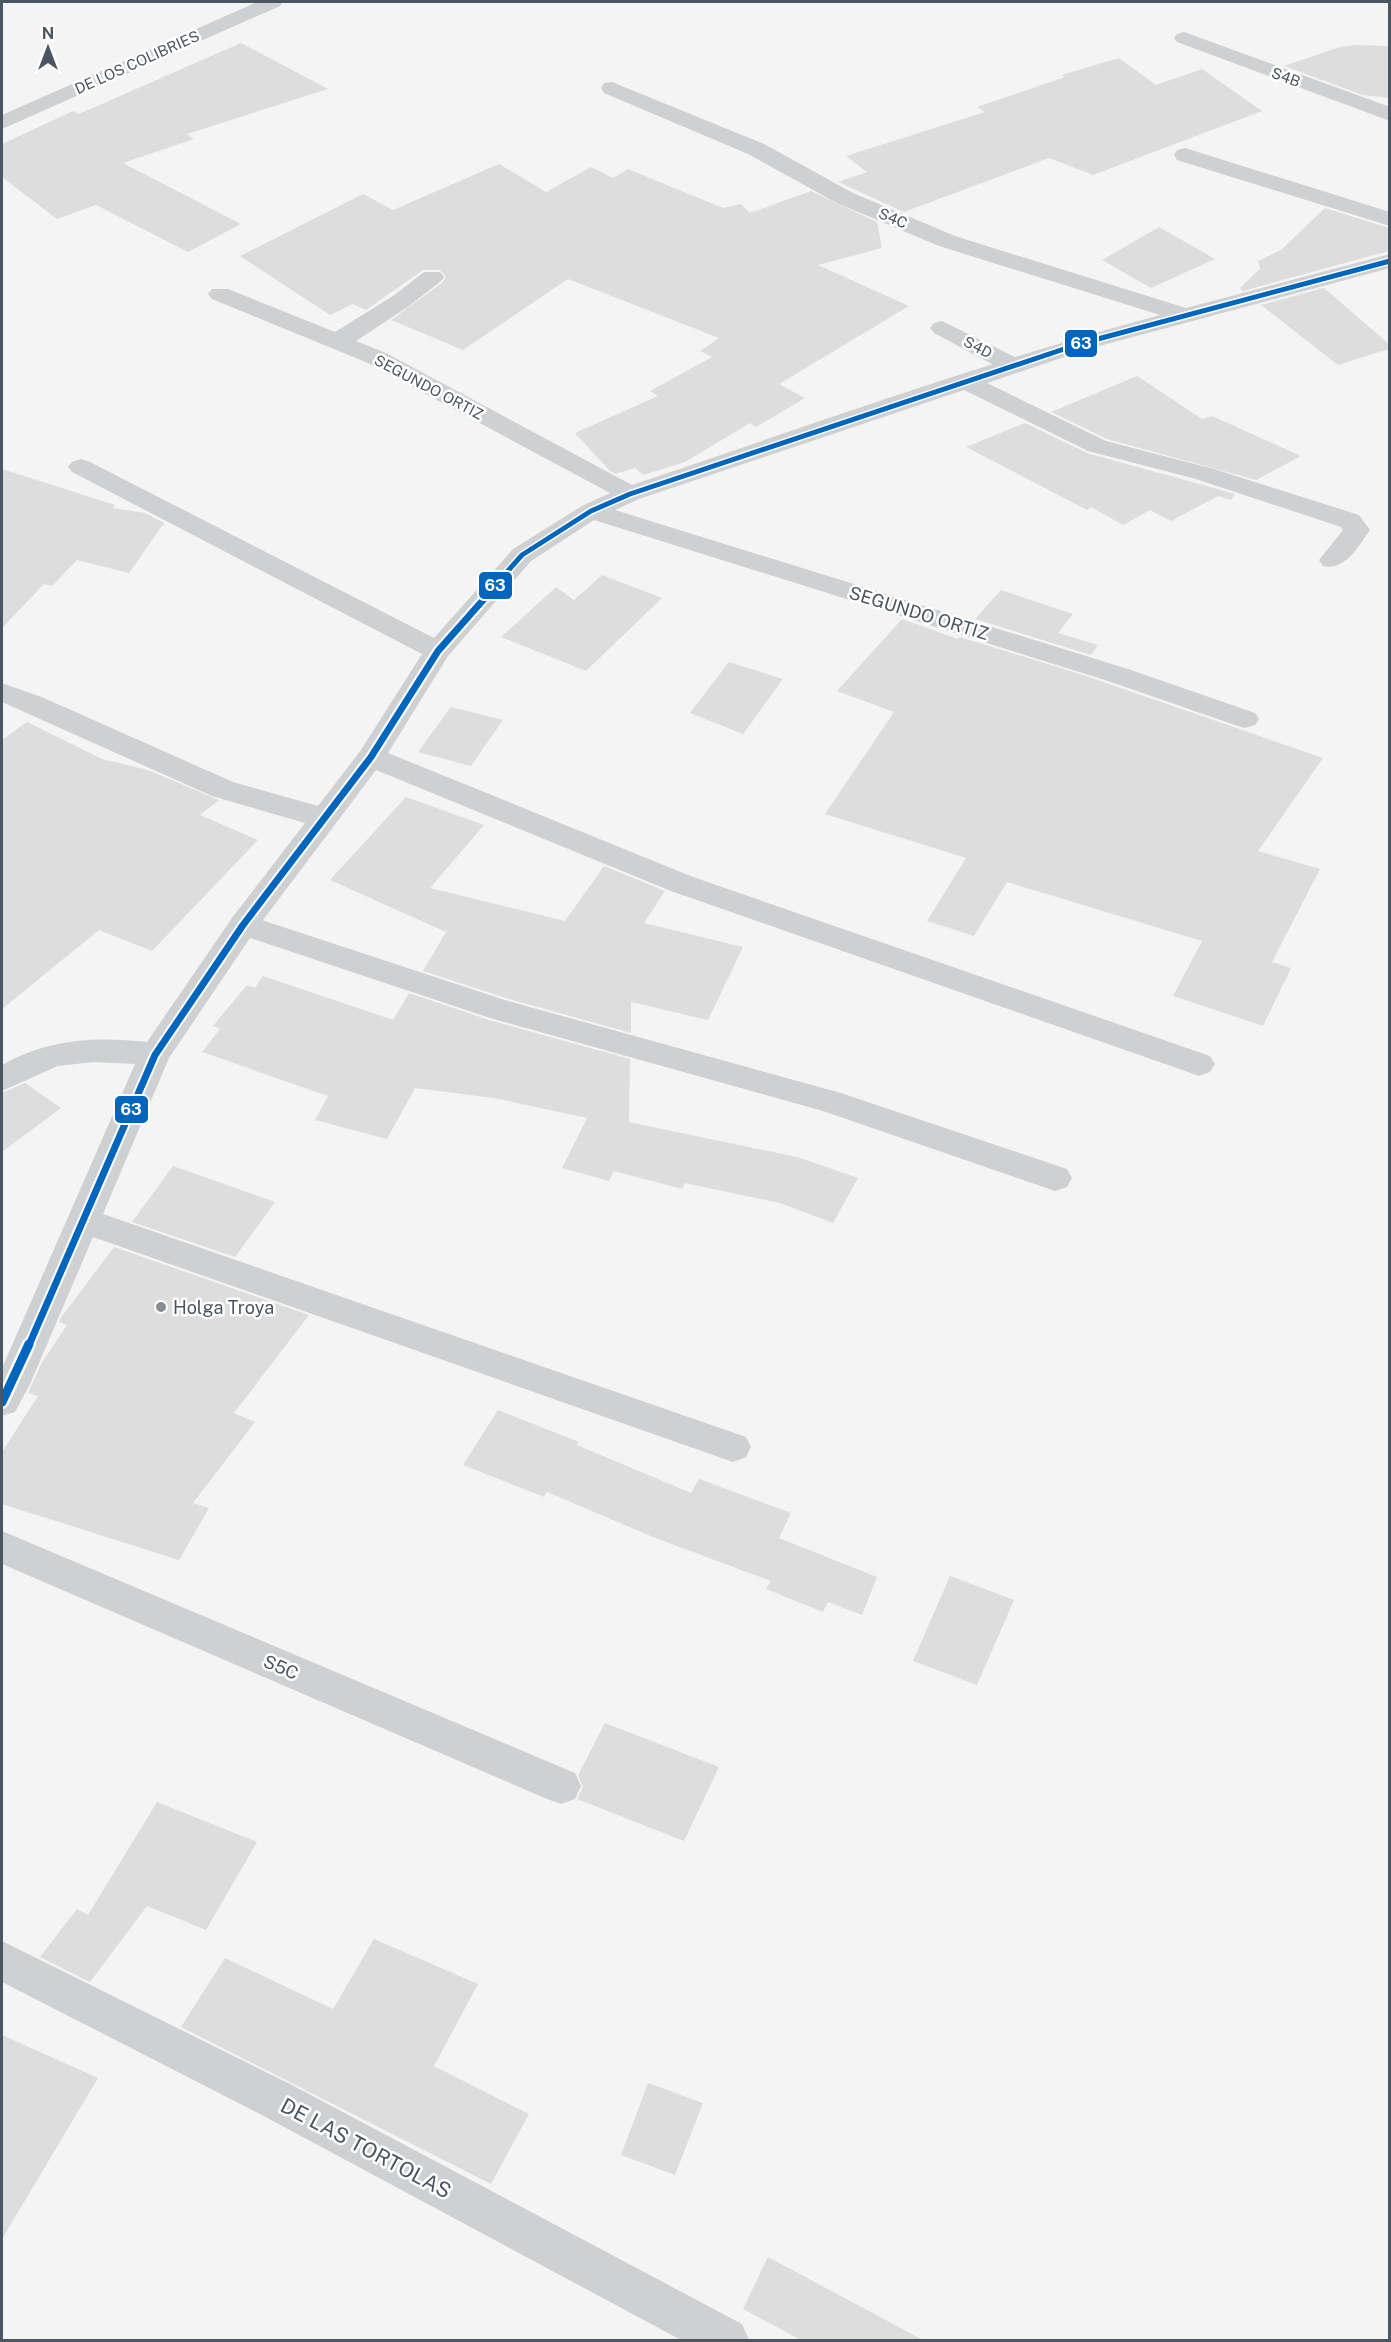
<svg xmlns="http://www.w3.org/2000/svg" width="1391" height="2342" viewBox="0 0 1391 2342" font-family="'Public Sans',sans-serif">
<rect width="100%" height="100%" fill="#f4f4f4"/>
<!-- building -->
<path fill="#ddddde" d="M241,43L328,89L187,134L194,139L123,163L241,224L188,252L96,205L57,219L2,177V144L73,111L79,114Z
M1356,45L1389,46V98L1363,95L1284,66L1340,47Z
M1119,58L1156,85L1202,69L1262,111L1093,175L1049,158L904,212L838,182L867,172L846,156L985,112L977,107L1065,77L1062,75Z
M499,164L546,192L591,167L613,178L628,169L723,208L741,204L750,213L811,191L877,222L882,248L818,265L909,306L779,384L805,398L756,427L750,423L685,462L643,475L635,468L615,474L609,470L575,433L658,396L650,391L712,357L700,351L719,338L568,279L463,350L391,320L442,283L446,277L440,270H423L366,310L353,304L330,315L240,256L363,194L393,210Z
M1325,208L1389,228V251L1243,291L1240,288L1260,269L1258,261L1281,250Z
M1159,227L1215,259L1151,288L1102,260Z
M1324,288L1389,344V349L1338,365L1261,305Z
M1137,376L1202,419L1212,416L1301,456L1256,480L1107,439L1051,412Z
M1025,423L1087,453L1235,494L1231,500L1218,496L1171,521L1150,510L1123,525L1091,507L1087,510L966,447Z
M2,469L115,505L113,508L145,513L164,523L129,573L77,560L52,586L44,584L2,628Z
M602,575L662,598L586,671L501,637L556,587L574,600Z
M1001,590L1073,614L1058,633L1098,645L1091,655L975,619Z
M902,619L958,639L960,637L1080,674L1323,758L1258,851L1320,869L1272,962L1291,968L1263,1026L1173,996L1202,941L1007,882L974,936L927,921L966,858L825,814L894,712L837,691Z
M729,662L783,679L743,734L690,713Z
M451,707L503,720L471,766L418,752Z
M27,722L102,759L148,770L219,800L200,815L258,840L152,951L99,930L2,1009V740Z
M406,797L484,825L430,888L565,921L604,866L665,891L644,923L743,947L708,1020L631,1002V1033L509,999L423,971L446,932L330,880Z
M263,976L393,1020L409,993L489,1020L630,1059L629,1122L797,1157L858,1178L833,1223L780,1203L685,1183L682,1189L614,1171L609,1181L562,1168L587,1118L494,1098L415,1088L387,1139L315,1120L328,1096L202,1052L220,1029L213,1026L247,985L255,988Z
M25,1083L61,1108L2,1152V1093Z
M173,1166L275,1202L235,1257L132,1222Z
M114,1247L309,1315L234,1413L255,1422L193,1503L209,1508L179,1560L2,1504V1452L38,1396L28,1393L41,1364L67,1325L59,1322L60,1319Z
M498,1410L579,1442L577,1445L691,1493L699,1479L791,1513L779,1538L877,1577L862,1615L828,1602L823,1612L766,1589L771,1581L653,1537L547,1492L544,1497L463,1465Z
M950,1576L1014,1600L977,1685L913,1661Z
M605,1723L719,1767L684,1841L577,1799L583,1787L578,1775Z
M157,1802L257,1842L206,1930L147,1906L90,1982L40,1957L77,1909L88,1915Z
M374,1939L478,1984L434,2066L529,2114L491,2184L181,2027L225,1958L333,2009Z
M2,2035L98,2078L2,2239Z
M648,2083L703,2103L675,2175L621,2155Z
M768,2257L923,2340H801L743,2309Z"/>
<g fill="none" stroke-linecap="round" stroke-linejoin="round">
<!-- service -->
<path fill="#ced0d2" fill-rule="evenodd" d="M1185,148L1390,212V226L1177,160L1174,155L1177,150Z
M942,321L1023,361L1026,366L1023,371L1014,373L1005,371L934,333L930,328L934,323Z
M243,914L508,1001L841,1093L1067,1169L1072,1178L1067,1187L1055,1191L823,1111L490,1018L232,932L228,925L232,918Z"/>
<!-- minor -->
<path fill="#ced0d2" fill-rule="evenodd" d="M257,2H283L280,6L2,129V115Z
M1184,32L1390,107V121L1177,42L1174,38L1177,34Z
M612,82L764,144L853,193L955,236L1186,308L1390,254V268L1088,349L987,383L1106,441L1214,469L1359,515L1370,530C1358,547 1345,571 1323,566L1319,560L1343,530L1341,527L1196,479L1088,451L964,390L639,499L615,510L1128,669L1255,713L1259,719L1255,725L1245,728L1235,725L1108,681L594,520L531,561L448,656L388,753L693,877L1210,1056L1215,1064L1210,1072L1199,1076L1188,1072L671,891L376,770L254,932L169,1058L103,1214L746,1437L751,1447L746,1457L733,1462L93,1237L30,1384L15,1412L2,1416V1368L135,1064L94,1062L58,1066L2,1091V1065C47,1039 96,1036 147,1042L232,918L305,823L212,796L2,702V683L44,698L233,782L318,806L361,750L422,654L72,472L68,467L72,462L81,459L90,462L434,638L513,549L582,506L610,493L368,363L212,299L208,294L212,289H228L335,332L393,296L424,272H440L444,277L440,282L409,306L356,341L386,353L632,485C808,426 981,363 1160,315L939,246L837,203L748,154L604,93L601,88L604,83Z
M2,1531L575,1773L581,1786L575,1799L561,1804L547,1799L2,1564Z
M2,1941L290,2084L742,2324L749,2340H681L260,2114L2,1982Z"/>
<defs>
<path id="bus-1-far2" d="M497,583L522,555L591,511L630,494L1079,344L1390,261"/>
<path id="bus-1-far1" d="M29,1345L155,1055L243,925L371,757L438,651L499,582"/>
<path id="bus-1" d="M2,1402L29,1344"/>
</defs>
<!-- bus-1-far2 casing -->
<use href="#bus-1-far2" stroke="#fff" stroke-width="8"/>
<!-- bus-1-far1 casing -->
<use href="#bus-1-far1" stroke="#fff" stroke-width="11"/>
<!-- bus-1 casing -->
<use href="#bus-1" stroke="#fff" stroke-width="14"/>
<!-- bus-1-far2 -->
<use href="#bus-1-far2" stroke="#0065bd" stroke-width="5"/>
<!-- bus-1-far1 -->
<use href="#bus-1-far1" stroke="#0065bd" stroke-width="7"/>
<!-- bus-1 -->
<use href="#bus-1" stroke="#0065bd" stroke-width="9"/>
</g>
<!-- markers -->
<circle fill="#868d94" stroke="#fff" stroke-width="2" cx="161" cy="1307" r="6"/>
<g text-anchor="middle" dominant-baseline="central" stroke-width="5" stroke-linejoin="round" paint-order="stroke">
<!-- far-street labels -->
<g font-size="15" fill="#4a5661" stroke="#fff">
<text transform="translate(137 62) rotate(-24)">DE LOS COLIBRIES</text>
<text transform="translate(1286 77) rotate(20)">S4B</text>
<text transform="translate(893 218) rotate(23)">S4C</text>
<text transform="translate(978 347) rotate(27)">S4D</text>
<text transform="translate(429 387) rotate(28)">SEGUNDO ORTIZ</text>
</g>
<!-- street labels -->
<g font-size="18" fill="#4a5661" stroke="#fff">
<text transform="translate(919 613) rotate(17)">SEGUNDO ORTIZ</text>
<text transform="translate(281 1667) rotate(23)">S5C</text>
</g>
<!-- poi labels -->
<g font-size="18" fill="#4a5661" stroke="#fff" text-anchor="start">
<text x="173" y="1307">Holga Troya</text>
</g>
<!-- near-street labels -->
<g font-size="21" fill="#4a5661" stroke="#fff">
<text transform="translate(366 2148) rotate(28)">DE LAS TORTOLAS</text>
</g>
</g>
<g stroke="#fff" stroke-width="2">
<rect x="1064" y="329" width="34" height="29" rx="6" fill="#0065bd"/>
<rect x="478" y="571" width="35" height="29" rx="6" fill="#0065bd"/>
<rect x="114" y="1095" width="35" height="29" rx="6" fill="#0065bd"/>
</g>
<g font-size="16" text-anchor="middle" font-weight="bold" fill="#fff">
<text x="1081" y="349">63</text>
<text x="495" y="591">63</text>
<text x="131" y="1115">63</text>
</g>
<!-- border -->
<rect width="1391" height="2342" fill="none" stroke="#4a5661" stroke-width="6"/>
<!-- north arrow -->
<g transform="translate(48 48)" stroke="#ffffff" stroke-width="4.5" paint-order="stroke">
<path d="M0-4.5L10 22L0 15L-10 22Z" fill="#4a5661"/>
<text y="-9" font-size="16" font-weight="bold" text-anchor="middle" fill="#4a5661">N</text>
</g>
</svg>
